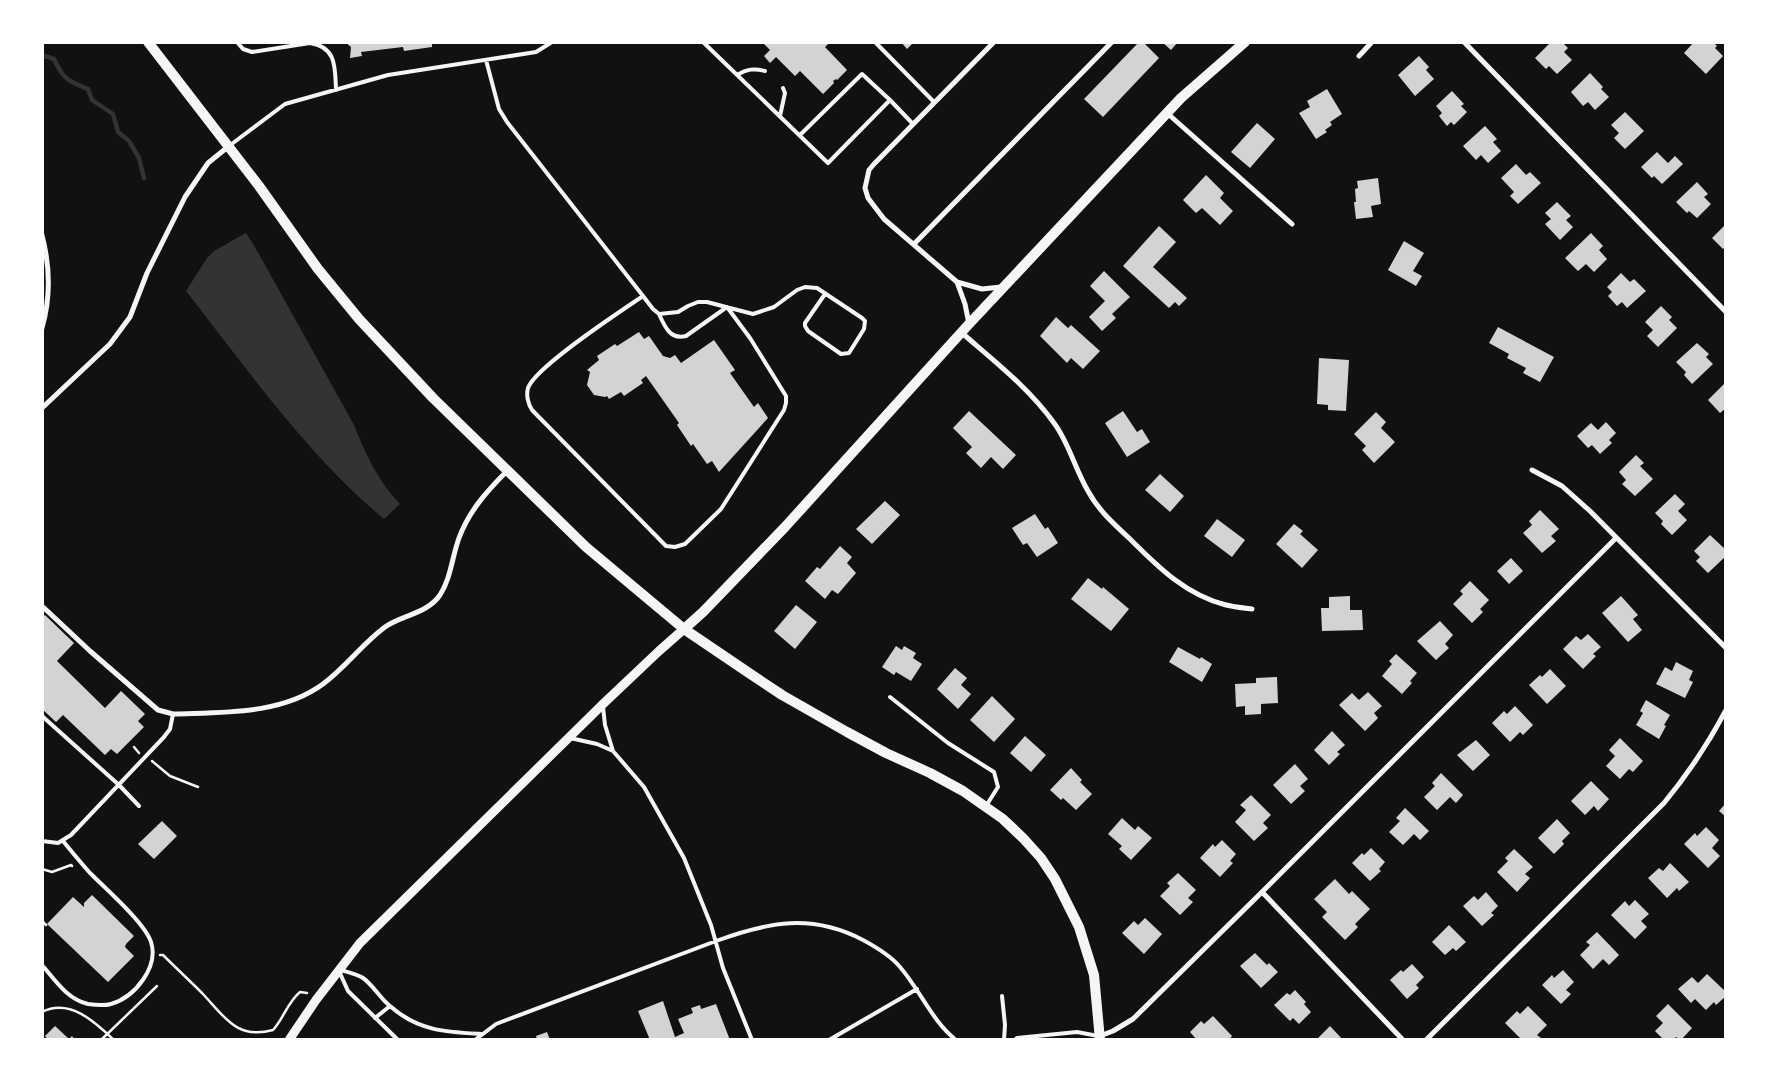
<svg xmlns="http://www.w3.org/2000/svg" width="1768" height="1082" viewBox="0 0 1768 1082" font-family="Raleway,sans-serif">
<rect width="100%" height="100%" fill="#111"/>
<!-- water -->
<path fill="#333" d="M246,233L255,247L354,425C365,453 379,483 400,504L384,519C307,455 248,370 186,291L207,258L214,251Z"/>
<g fill="none" stroke-linecap="round" stroke-linejoin="round">
<!-- stream -->
<path stroke="#333" stroke-width="4.5" d="M42,55L54,59C63,79 68,81 88,89L92,100L113,114L118,132L129,141L139,158L144,178"/>
</g>
<!-- building -->
<path fill="#d3d3d3" d="M345,42H432V47L404,51L403,47L361,52L362,56L350,58L351,47Z
M762,42H827L828,44L825,47L847,70L837,80L836,79L833,81L834,83L823,94L800,71L795,76L776,57L770,63L764,56L770,50Z
M901,42H914L907,49Z
M1139,42H1143L1159,58L1103,117L1084,99Z
M1162,42H1178L1171,50Z
M1551,42H1562L1568,48L1564,52L1572,60L1557,74L1549,66L1546,69L1535,58Z
M1694,42H1713L1717,46L1715,48L1723,56L1706,74L1684,53Z
M1419,56L1429,67L1426,70L1434,79L1415,96L1398,75Z
M1590,73L1603,87L1601,89L1609,97L1595,110L1588,102L1583,106L1571,92Z
M1327,89L1342,114L1330,122L1332,125L1325,130L1327,132L1316,139L1299,113L1310,107L1307,101Z
M1452,91L1464,104L1461,106L1467,112L1454,125L1451,122L1447,126L1439,116L1442,113L1436,106Z
M1625,112L1644,131L1625,149L1614,138L1619,133L1611,125Z
M1257,123L1275,139L1250,168L1231,152Z
M1485,126L1497,139L1493,142L1501,151L1488,163L1481,155L1476,160L1463,146Z
M1657,152L1668,163L1675,156L1683,164L1662,184L1654,176L1652,178L1641,167Z
M1516,164L1526,175L1530,172L1541,183L1518,204L1510,196L1514,192L1501,178Z
M1206,175L1224,193L1220,198L1233,211L1220,225L1202,208L1196,213L1183,200Z
M1378,178L1381,204L1371,206L1373,217L1356,219L1354,202H1356L1355,189L1358,188L1357,181Z
M1697,182L1708,194L1704,197L1711,204L1697,218L1689,211L1687,213L1676,202Z
M1557,202L1571,216L1566,220L1573,227L1560,240L1545,224L1551,219L1545,213Z
M1726,224V246L1723,249L1712,238Z
M1159,226L1176,242L1153,267L1187,298L1179,306L1175,302L1169,308L1123,266Z
M1591,233L1603,246L1599,250L1607,259L1594,272L1586,264L1578,271L1565,258Z
M1404,241L1424,253L1413,271L1422,276L1416,286L1388,270Z
M1104,271L1130,297L1112,314L1116,318L1102,331L1089,317L1105,301L1090,286Z
M1621,273L1630,282L1634,279L1646,291L1627,308L1622,302L1617,306L1608,296L1612,292L1607,287Z
M1661,306L1672,317L1669,320L1677,328L1658,347L1647,336L1653,330L1645,322Z
M1056,317L1068,328L1071,325L1100,351L1083,369L1071,358L1067,363L1040,336Z
M1498,327L1554,357L1540,382L1523,373L1526,368L1507,358L1509,354L1489,343Z
M639,332L644,339L649,336L663,356L670,358L675,355L681,363L714,340L735,370L730,373L754,407L758,403L768,418L719,472L712,461L707,464L693,444L691,446L677,425L679,423L646,376L641,380L643,383L624,396L621,392L609,399L607,396L605,397L594,395L587,385L590,372L587,370L599,360L597,356L615,344L617,346Z
M1697,343L1709,354L1706,357L1713,364L1692,384L1684,375L1686,372L1676,362Z
M1319,358L1349,360L1346,411L1328,410V405L1317,404Z
M1726,382V408L1720,413L1708,400Z
M969,411L1016,455L1003,469L991,457L981,468L966,453L972,447L953,428Z
M1123,411L1137,432L1142,429L1150,442L1127,457L1105,423Z
M1376,412L1386,422L1381,428L1395,442L1374,463L1362,450L1366,446L1354,434Z
M1606,422L1616,433L1609,440L1612,443L1600,454L1592,445L1588,448L1577,436L1591,423L1598,430Z
M1636,455L1644,463L1640,466L1653,479L1635,496L1622,484L1626,480L1619,472Z
M1160,474L1184,496L1170,512L1145,490Z
M1675,494L1685,504L1678,511L1687,520L1672,535L1661,524L1663,521L1655,513Z
M885,501L900,515L872,544L856,529Z
M1540,510L1559,529L1551,536L1556,541L1542,553L1523,533L1532,525L1529,521Z
M1035,514L1045,529L1048,527L1058,543L1037,557L1027,543L1023,545L1012,528Z
M1217,519L1245,540L1232,557L1204,536Z
M1294,524L1303,531L1300,534L1318,550L1302,568L1276,544Z
M1710,535L1726,550V556L1708,573L1696,561L1700,557L1694,551Z
M840,546L852,557L847,563L856,573L838,594L832,590L825,599L805,581L817,567L820,569Z
M1511,558L1523,571L1509,584L1497,571Z
M1088,578L1102,589L1103,587L1129,609L1111,631L1071,599Z
M1470,581L1489,600L1480,609L1483,612L1472,623L1453,604L1463,594L1460,591Z
M1350,596V610H1362L1363,630L1322,631L1321,608H1329V597Z
M1621,596L1638,615L1633,619L1642,630L1628,642L1602,613Z
M796,605L817,622L795,649L774,631Z
M45,615L74,643L57,661L105,708L121,691L145,714L138,721L144,727L117,754L111,749L105,755L63,715L56,722L42,709V618Z
M1440,621L1453,635L1445,644L1449,648L1436,660L1417,641Z
M1588,634L1601,647L1593,654L1596,656L1583,669L1563,649L1576,636L1581,640Z
M896,646L902,650L904,646L916,653L913,658L922,664L911,681L896,672L894,675L882,667Z
M1178,647L1200,659L1201,657L1212,664L1202,682L1169,662Z
M1396,654L1417,673L1410,681L1412,683L1402,694L1382,676L1392,664L1389,661Z
M1676,662L1693,671L1689,680L1693,682L1685,698L1656,684L1665,667L1672,671Z
M955,668L967,678L961,685L971,694L958,709L937,689Z
M1550,669L1566,686L1547,704L1529,685L1540,675L1542,677Z
M1277,677L1278,703L1261,704V714L1245,715V706L1236,707L1235,684L1256,683V678Z
M1368,692L1382,706L1374,713L1378,718L1365,731L1339,705L1352,693L1359,700Z
M992,696L1015,719L994,742L970,720Z
M1646,700L1670,715L1664,725L1666,726L1659,739L1636,725L1643,713L1640,711Z
M1515,706L1533,725L1523,735L1520,732L1510,742L1492,723L1504,711L1507,714Z
M1332,731L1345,745L1337,752L1340,754L1329,765L1314,750Z
M1025,736L1046,755L1031,772L1010,753Z
M1620,738L1643,761L1633,772L1629,769L1620,779L1606,766L1615,756L1609,750Z
M1476,740L1490,755L1473,771L1457,755Z
M1295,764L1308,779L1300,786L1305,791L1291,804L1273,785Z
M1071,768L1082,780L1080,782L1092,794L1076,810L1063,798L1061,800L1050,790Z
M1441,773L1463,795L1456,803L1450,797L1437,810L1424,797L1435,786L1432,783Z
M1591,781L1609,799L1598,811L1594,806L1585,815L1571,801Z
M1251,795L1271,815L1263,823L1268,828L1254,841L1235,822L1246,810L1240,805Z
M1726,803V817L1719,811Z
M1405,808L1429,831L1420,840L1414,834L1403,845L1389,832L1400,821L1396,818Z
M1122,818L1135,830L1138,826L1152,838L1131,860L1119,849L1122,846L1108,834Z
M1557,819L1570,833L1562,841L1564,844L1554,854L1538,838Z
M162,821L177,836L154,859L138,844Z
M1706,827L1719,840L1712,848L1720,856L1708,868L1684,844L1695,833L1697,836Z
M1222,840L1236,854L1230,861L1233,863L1220,877L1200,858L1213,844L1215,847Z
M1371,848L1385,862L1379,869L1381,871L1370,881L1352,863L1362,853L1364,855Z
M1514,849L1533,867L1525,874L1530,878L1517,892L1497,872L1508,861L1505,858Z
M1670,863L1689,882L1679,891L1677,888L1667,898L1648,878L1659,868L1663,871Z
M1178,873L1196,890L1188,898L1193,902L1180,915L1160,896L1170,886L1167,883Z
M1335,879L1349,894L1352,891L1370,909L1355,924L1358,927L1345,940L1322,917L1327,912L1314,899Z
M1486,892L1498,906L1491,913L1494,915L1482,926L1463,906L1474,896L1478,900Z
M92,895L134,936L126,944L125,947L134,956L108,982L47,924L73,897L84,907V903Z
M1635,900L1649,914L1641,921L1647,927L1635,939L1611,915L1625,901L1629,906Z
M1145,918L1162,934L1144,954L1122,933L1134,921L1138,925Z
M1449,925L1466,942L1456,951L1453,948L1445,955L1432,942Z
M1597,932L1619,955L1609,965L1603,959L1593,969L1580,955L1590,945L1586,942Z
M1255,953L1267,965L1269,963L1278,972L1261,988L1240,966Z
M1412,964L1424,977L1416,985L1419,988L1407,999L1390,980L1401,970L1403,972Z
M1563,970L1574,982L1566,990L1571,994L1561,1004L1542,985L1552,975L1554,978Z
M1707,974L1726,992V996L1716,1005L1714,1002L1706,1010L1695,999L1691,1003L1678,989L1692,977L1698,983Z
M1295,990L1306,1002L1304,1004L1311,1012L1299,1024L1293,1018L1290,1021L1274,1005L1287,993L1290,995Z
M663,1001L675,1037L684,1033L678,1019L693,1013L691,1008L700,1005L701,1009L716,1004L730,1040H650L638,1011Z
M1668,1004L1692,1028L1681,1040L1676,1037L1673,1040H1664L1655,1031L1663,1023L1656,1016Z
M1528,1006L1547,1025L1537,1035L1541,1038L1540,1040H1522L1505,1023L1517,1011L1520,1014Z
M1213,1016L1232,1036L1229,1040H1197L1190,1032L1201,1021L1204,1024Z
M55,1026L69,1039L72,1036L75,1040H48L45,1036Z
M1330,1026L1343,1040H1316Z
M547,1032L550,1040H537L536,1036Z"/>
<g fill="none" stroke-linecap="round" stroke-linejoin="round">
<!-- path -->
<path stroke="#f5f5f5" stroke-width="2.5" d="M134,747L139,753
M152,761L170,776L198,787
M42,869L52,872L71,865L72,866
M42,921L46,925
M160,955H163C176,968 189,980 202,993C224,1016 236,1040 273,1030C284,1018 287,1003 300,992L307,993
M42,1012C70,998 95,1022 114,1040
M101,1040L157,986"/>
<!-- service -->
<path stroke="#f5f5f5" stroke-width="4" d="M237,42L243,49L252,52L310,43C337,47 335,68 336,90
M703,42L828,163L890,100L913,124
M875,42L934,102
M486,60L499,109L507,122L643,296L653,309L659,314L678,312L688,306L698,302H707L753,314L774,307L797,290L805,287L817,288L862,318L865,321L864,329L849,353L841,354L808,331L805,326V323L825,294
M737,75C747,69 754,68 765,71
M780,116L785,93L783,88
M800,135L862,74L890,100
M229,146L285,104L388,75L536,52L552,42
M643,296C621,311 535,367 528,388C526,395 528,404 532,410L666,546L675,547L685,544L721,509L784,410L786,403V396L750,338L727,307L686,336C670,340 665,327 659,314
M890,697L948,743L994,772L998,787L986,806
M603,707L605,725L613,751
M42,716L119,785L139,806
M570,738L597,744L613,751L644,787L684,858L711,925L723,968L752,1040
M42,841L58,843L71,835L164,737L170,729L173,714
M42,965C55,980 67,999 88,1004C95,1005 104,1006 111,1004C135,997 159,967 151,942C145,923 106,889 90,873C81,863 72,852 63,841
M341,970C347,972 357,974 363,978C373,985 380,998 390,1006C418,1031 446,1032 481,1034
M339,971L348,991L398,1040
M1002,996L1005,1025L1004,1040
M375,1018L390,1006
M475,1040L496,1024L716,941C769,922 811,913 863,940C876,947 891,956 900,967C920,990 932,1021 956,1040
M829,1040L917,989
M1015,1040L1017,1038L1077,1032L1098,1036"/>
<!-- minor -->
<path stroke="#f5f5f5" stroke-width="5" d="M994,42L874,164L869,170L865,188L868,198L884,219L957,282L982,289L1001,287
M1464,42L1726,312
M1359,56L1372,42
M1167,113L1292,224
M42,235C50,266 51,297 42,328
M914,244L1112,42
M957,282L965,304L969,324
M962,333C994,361 1029,388 1054,423C1069,443 1075,469 1088,491C1098,510 1114,524 1130,539C1158,567 1186,595 1226,605C1234,607 1244,608 1252,609
M42,408L110,344L130,317L147,273L185,197L208,163L229,146
M1532,470L1562,486L1590,511L1726,648
M42,606L90,651L158,710L173,714C223,712 281,715 323,684C346,667 362,644 385,627C402,615 427,614 440,595C451,578 452,557 459,538C469,511 487,491 507,471
M1262,892L1403,1040
M1100,1036L1113,1031L1133,1019L1262,892L1616,538
M1426,1040L1664,803C1688,774 1708,744 1726,710"/>
<!-- tertiary -->
<path stroke="#f5f5f5" stroke-width="9" d="M289,1040L316,1000L360,943L603,704L659,651L684,629"/>
<!-- secondary -->
<path stroke="#f5f5f5" stroke-width="10" d="M148,42L259,186L318,269L359,319L433,398L586,547L684,629L749,673L782,695L847,732L886,753L930,773L963,791L1003,819L1023,838L1041,858L1055,879L1079,927L1094,975L1100,1040
M684,629L703,612L785,527L969,324L1181,98L1245,42"/>
</g>
<!-- border -->
<rect width="1768" height="1082" fill="none" stroke="#ffffff" stroke-width="88"/>
</svg>
